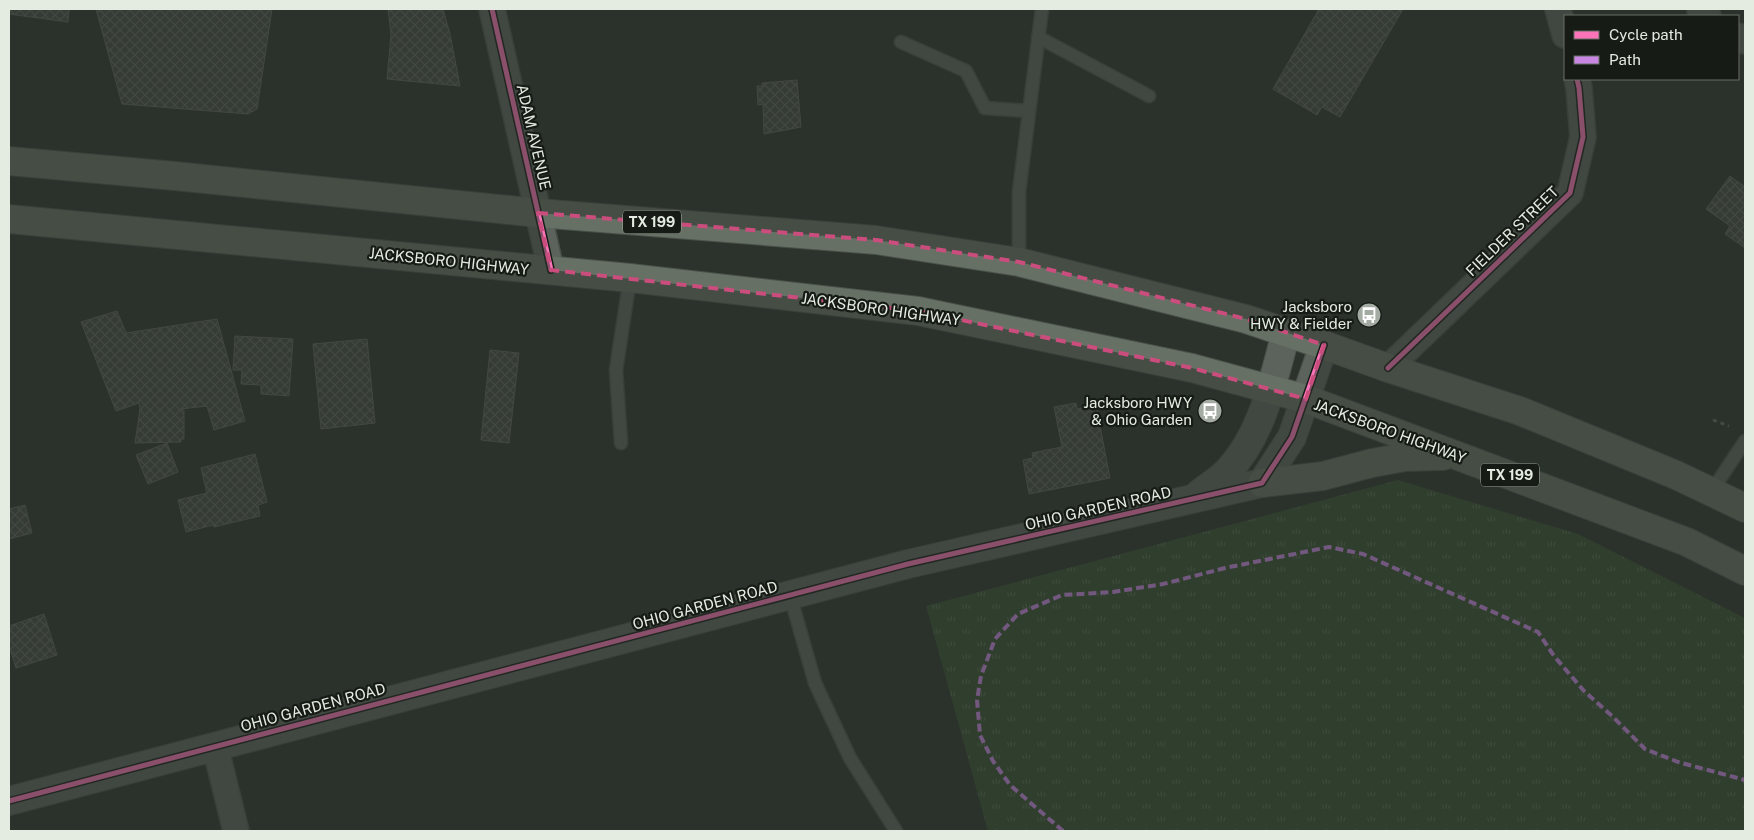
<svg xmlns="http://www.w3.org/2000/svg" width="1754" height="840" viewBox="0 0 1754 840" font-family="'Public Sans',sans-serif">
<defs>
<pattern id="grass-tufts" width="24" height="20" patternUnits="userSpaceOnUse" patternTransform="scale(1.25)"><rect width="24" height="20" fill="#364f31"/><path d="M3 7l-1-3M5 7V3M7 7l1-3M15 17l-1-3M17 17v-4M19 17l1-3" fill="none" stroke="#53684f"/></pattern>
<pattern id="building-cross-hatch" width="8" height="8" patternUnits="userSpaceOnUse" patternTransform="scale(1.25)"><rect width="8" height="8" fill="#424741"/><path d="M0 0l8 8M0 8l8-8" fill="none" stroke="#5d625c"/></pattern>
</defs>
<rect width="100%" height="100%" fill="#2c322c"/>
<!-- grass -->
<path fill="url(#grass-tufts)" d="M1398,480L1578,534L1745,618V831H988L926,606Z"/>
<!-- building -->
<path fill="url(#building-cross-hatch)" stroke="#5d625c" d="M9,9H69L68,22L9,14Z
M96,9H272L257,109L248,114L122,104Z
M388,9H443L450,34L460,86L387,79L391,35Z
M1319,9H1403L1340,117L1322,107L1317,115L1273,89Z
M797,80L801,127L764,134L763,104L758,105L757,86H762V83Z
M1730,176L1745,187V248L1725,234L1730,226L1706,209Z
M117,311L126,333L217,319L245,421L214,430L207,406L181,409L184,410V439H181V442L135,443L140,409L139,403L116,411L81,322Z
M235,336L293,339L289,396L261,394V385L241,384L242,370H233Z
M367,339L375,423L321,429L313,344Z
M490,350L519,353L509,443L481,440Z
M1076,403L1077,409L1096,405L1110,478L1029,494L1023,460L1033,458L1032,453L1062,447L1054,407Z
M167,443L178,472L148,484L136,455Z
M255,454L267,502L258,505L260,516L214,527L213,525L186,532L178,500L207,493L201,468Z
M25,505L32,533L9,539V509Z
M44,614L57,655L16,668L9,645V626Z"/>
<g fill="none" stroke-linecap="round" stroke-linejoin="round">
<defs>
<path id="lane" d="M1038,37L1149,96
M901,42L966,71L985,108L1029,111
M1019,262V192L1042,9
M621,443L616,370L630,278
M1711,492L1745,441
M790,595L815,683L850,758L896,831"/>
<path id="street" d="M492,9L551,270
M1558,9L1565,35
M1700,11L1708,16
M1738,36L1745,41
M1388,368L1570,193L1583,137L1579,88L1577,79
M215,746L236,831"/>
<path id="secondary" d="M1198,495C1207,487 1220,480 1228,471C1263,434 1273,380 1286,333
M9,801L908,564L1262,483L1292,437L1324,345"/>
<path id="primary" d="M9,161L175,176L538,213L876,240L1019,262L1246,319L1324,345L1388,368L1520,411L1676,475L1745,508
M9,219L630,278L918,311L1192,368L1306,399L1687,542L1745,571
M1262,483L1323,476L1372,463L1405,457L1443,456"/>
</defs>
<!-- lane casing -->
<use href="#lane" stroke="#4a504a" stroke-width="15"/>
<!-- street casing -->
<use href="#street" stroke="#4a504a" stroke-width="28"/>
<!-- secondary casing -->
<use href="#secondary" stroke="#4a504a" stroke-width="30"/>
<!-- primary casing -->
<use href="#primary" stroke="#4a504a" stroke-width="30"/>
<!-- path -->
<path stroke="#626762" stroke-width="3" stroke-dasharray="4 4" stroke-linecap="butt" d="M1713,420L1729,426"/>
<!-- lane -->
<use href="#lane" stroke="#5c625c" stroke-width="12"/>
<!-- street -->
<use href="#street" stroke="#5c625c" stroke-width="25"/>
<!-- secondary -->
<use href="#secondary" stroke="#5c625c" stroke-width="28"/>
<!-- primary -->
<use href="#primary" stroke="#677064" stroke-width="28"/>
<!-- quiet -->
<path stroke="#c787e3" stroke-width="4" stroke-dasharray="8 4" stroke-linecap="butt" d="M1063,831L1010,785L993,761L980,735L977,700L981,676L995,639L1018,614L1062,595L1113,592L1163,584L1225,568L1329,547L1363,554L1538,632L1554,656L1584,691L1612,716L1645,749L1678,762L1745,780"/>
<defs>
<path id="cycleway" d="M492,9L551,270
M1388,368L1570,193L1583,137L1579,88L1577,79
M9,801L908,564L1262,483L1292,437L1324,345"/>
</defs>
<!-- cycleway casing -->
<use href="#cycleway" stroke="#161c15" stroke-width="8"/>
<!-- cycleway -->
<use href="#cycleway" stroke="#fb73b8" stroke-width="5"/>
</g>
<!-- marked area -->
<path d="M0 0H1754V840H0ZM538,213L876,240L1019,262L1246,319L1324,345L1306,399L1192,368L918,311L551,270Z" fill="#2c322c" fill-opacity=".55" fill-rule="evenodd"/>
<path fill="none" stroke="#ca4d7d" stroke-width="4" stroke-dasharray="10 6" stroke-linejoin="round" d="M538,213L876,240L1019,262L1246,319L1324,345L1306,399L1192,368L918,311L551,270Z"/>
<!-- icons -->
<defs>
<symbol id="bus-disc" viewBox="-11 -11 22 22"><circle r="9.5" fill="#a4aba2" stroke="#161c15"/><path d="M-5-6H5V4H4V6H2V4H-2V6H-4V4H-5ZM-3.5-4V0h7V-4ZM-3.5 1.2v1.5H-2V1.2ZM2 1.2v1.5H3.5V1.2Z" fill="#fff"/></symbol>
</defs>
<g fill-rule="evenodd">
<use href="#bus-disc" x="1355" y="301" width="28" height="28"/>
<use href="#bus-disc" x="1196" y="397" width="28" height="28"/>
</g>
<g text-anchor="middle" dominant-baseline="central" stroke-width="4.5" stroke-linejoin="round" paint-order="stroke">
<!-- shield labels -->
<g fill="#161c15" stroke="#a6aea4" stroke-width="1">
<rect x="623" y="210.5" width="58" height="23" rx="4"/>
<rect x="1481" y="463.5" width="58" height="23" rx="4"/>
</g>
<g font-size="14" font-weight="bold" fill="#e4ece2">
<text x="652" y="222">TX 199</text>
<text x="1510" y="475">TX 199</text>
</g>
<!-- street labels -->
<g font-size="15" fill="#e4ece2" stroke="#161c15">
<text transform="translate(534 137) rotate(77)">ADAM AVENUE</text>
<text transform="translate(1512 231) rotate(-44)">FIELDER STREET</text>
<text transform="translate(449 261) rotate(6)">JACKSBORO HIGHWAY</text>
<text transform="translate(881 309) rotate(8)">JACKSBORO HIGHWAY</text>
<text transform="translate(1390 431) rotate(20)">JACKSBORO HIGHWAY</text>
<text transform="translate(1098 508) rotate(-13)">OHIO GARDEN ROAD</text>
<text transform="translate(705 605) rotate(-15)">OHIO GARDEN ROAD</text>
<text transform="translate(313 707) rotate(-15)">OHIO GARDEN ROAD</text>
</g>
<!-- poi labels -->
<g font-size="15" fill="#e4ece2" stroke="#161c15" text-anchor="end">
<text x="1352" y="306">Jacksboro<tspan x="1352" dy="17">HWY &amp; Fielder</tspan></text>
<text x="1192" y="402">Jacksboro HWY<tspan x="1192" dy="17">&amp; Ohio Garden</tspan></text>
</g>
</g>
<!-- border -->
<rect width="1754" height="840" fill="none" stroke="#e4ece2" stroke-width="20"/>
<!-- legend -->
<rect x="1564" y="15" width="175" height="65" fill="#161c15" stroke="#686f67"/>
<rect x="1574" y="31" width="25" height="8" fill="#fb73b8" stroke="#686f67"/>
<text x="1609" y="40" font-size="15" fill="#e4ece2">Cycle path</text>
<rect x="1574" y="56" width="25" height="8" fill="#c787e3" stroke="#686f67"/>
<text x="1609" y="65" font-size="15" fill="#e4ece2">Path</text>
</svg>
